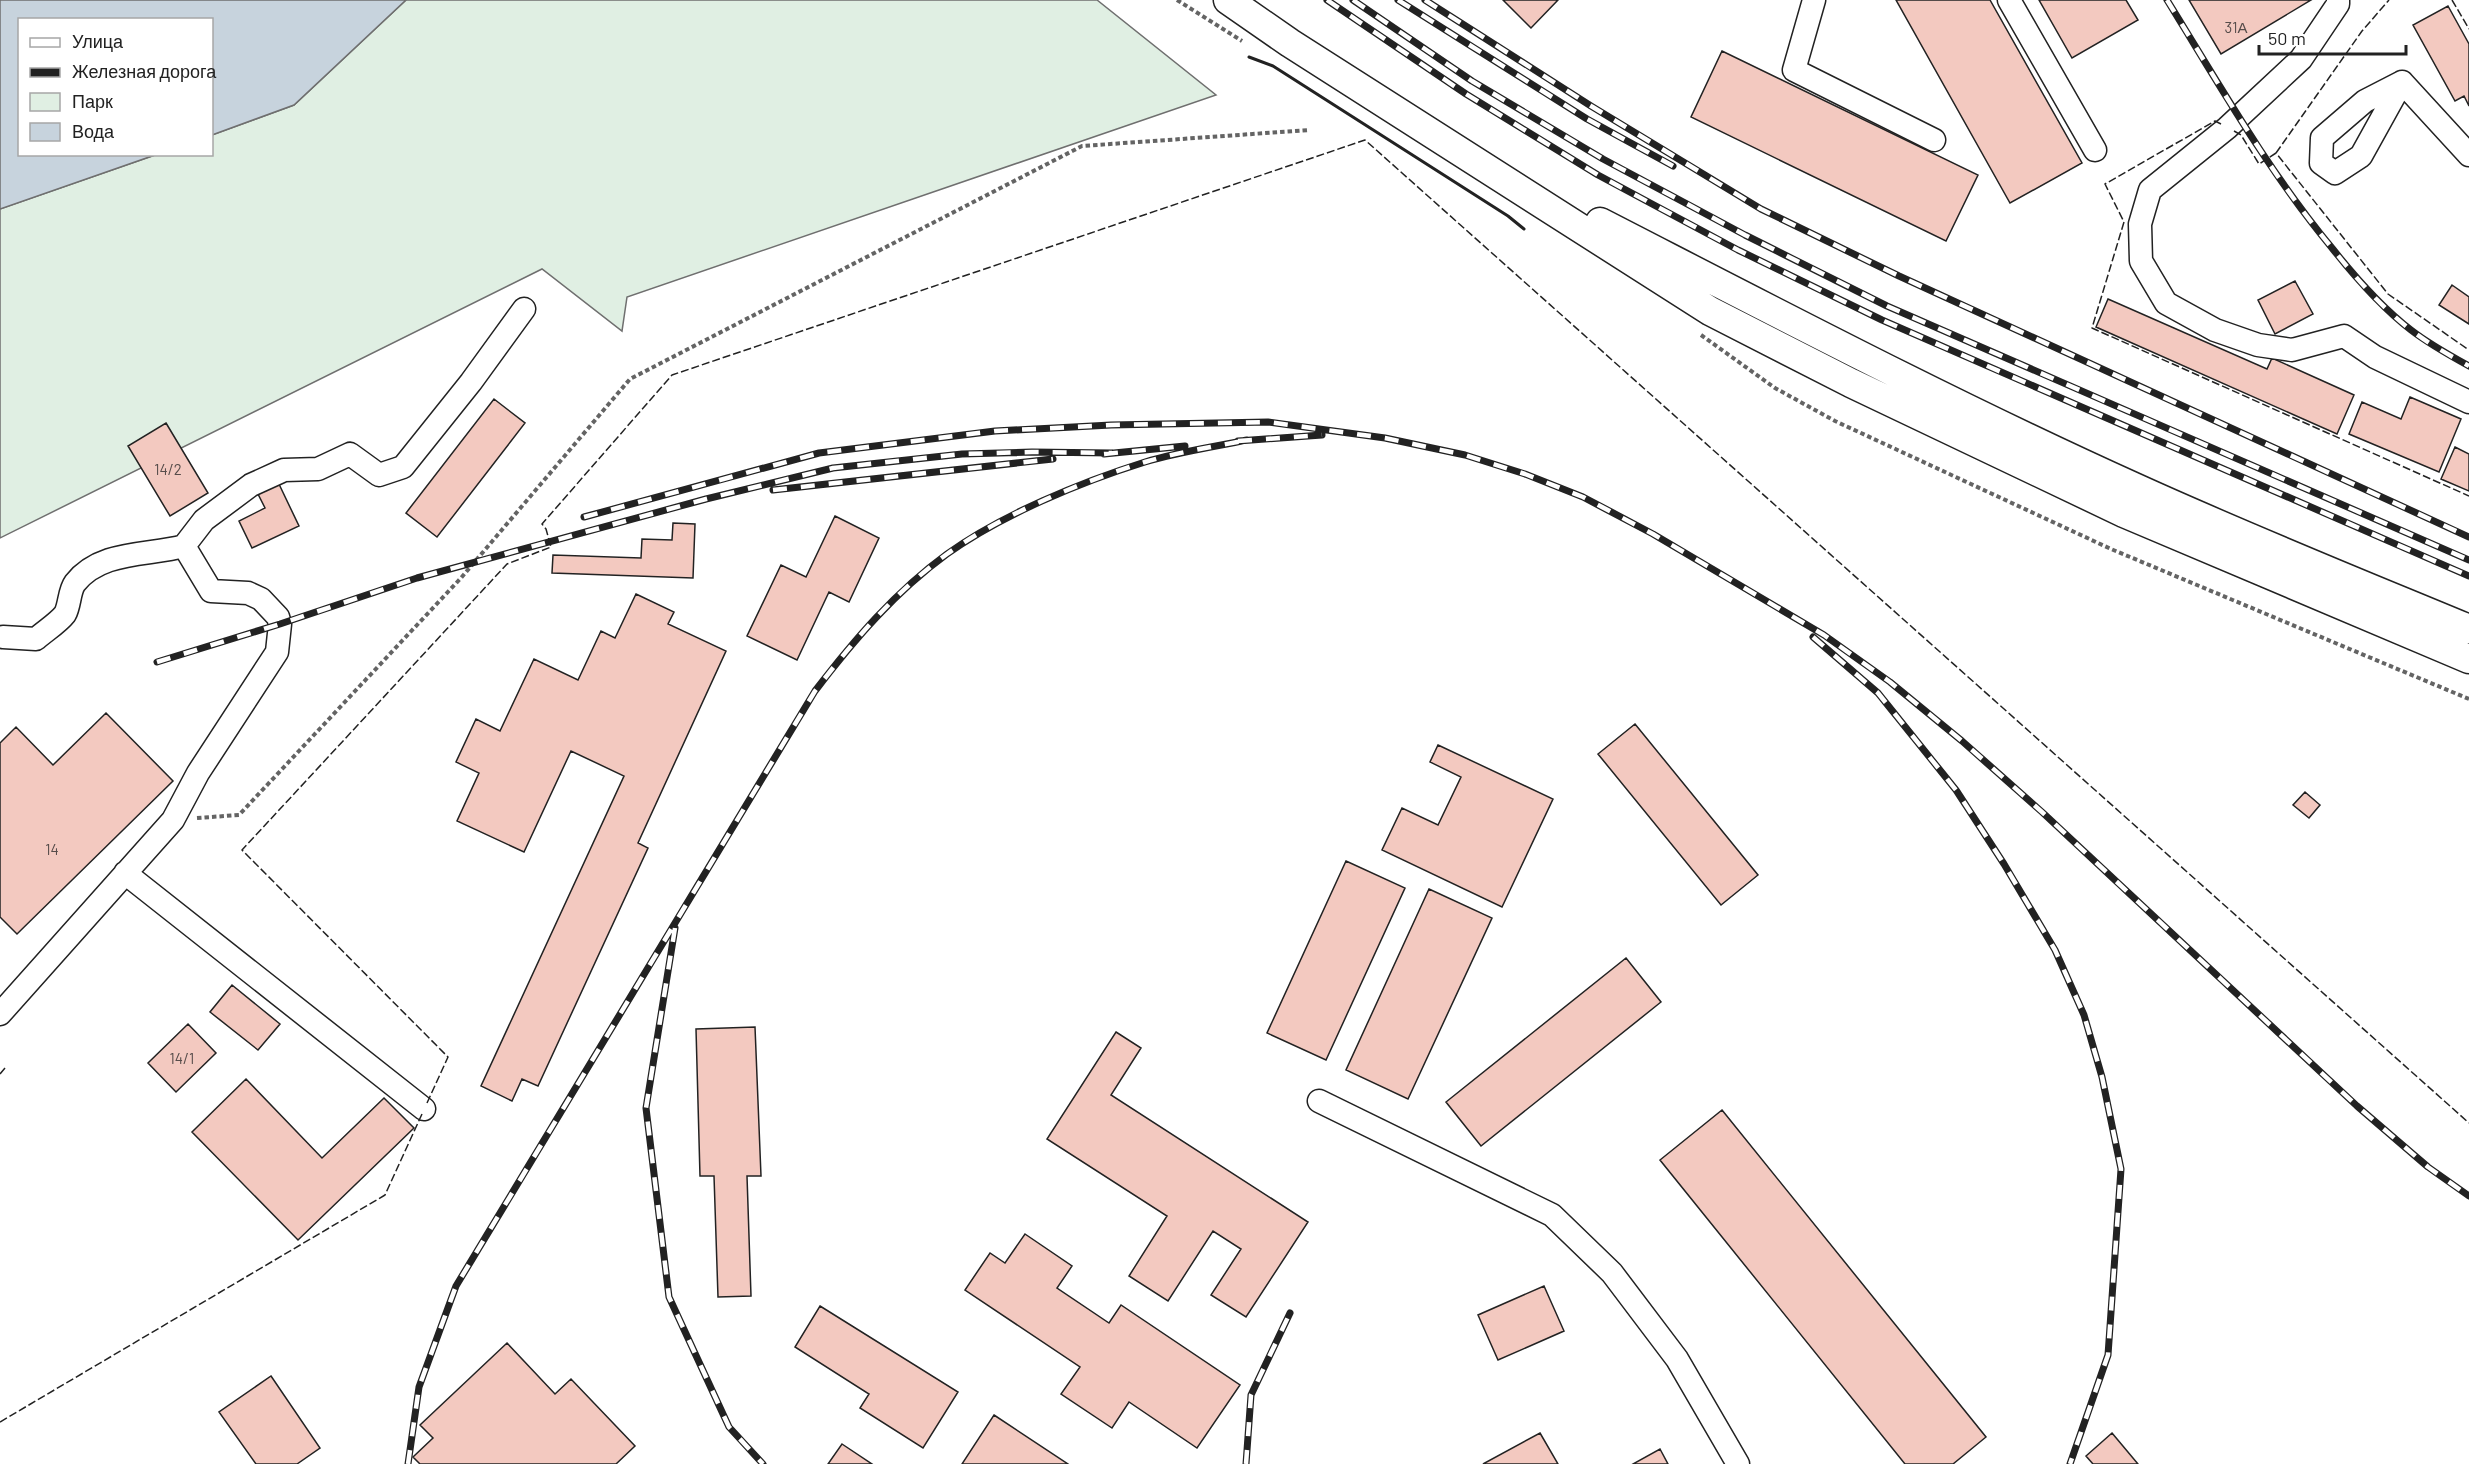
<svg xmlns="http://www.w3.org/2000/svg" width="2469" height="1464" viewBox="0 0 2469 1464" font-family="Barlow,sans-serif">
<rect width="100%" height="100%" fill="#fff"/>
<!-- green -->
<path fill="#e0efe3" stroke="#6f6f6f" stroke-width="1.5" d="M406,0H1097L1216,95L627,297L622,331L542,269L0,538V209L155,155L212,154V135L294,105Z"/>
<!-- water -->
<path fill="#c7d3dd" stroke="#6f6f6f" stroke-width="1.5" d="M0,0H406L294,105L212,135V20H20V154L155,155L0,209Z"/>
<!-- building -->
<path fill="#f3c9c0" stroke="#222" stroke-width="1.5" d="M1503,0H1558L1531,28Z
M1896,0H1990L2082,163L2010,203Z
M2039,0H2126L2138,20L2072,58Z
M2189,0H2311L2221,54Z
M2448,6L2469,44V106L2464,96L2455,101L2413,25Z
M1722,51L1978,175L1946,241L1691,117Z
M2295,281L2313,314L2275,334L2258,300Z
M2452,285L2469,297V324L2439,305Z
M2108,299L2267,369L2272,358L2354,395L2337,434L2096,327Z
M2410,397L2461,419L2439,472L2349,434L2362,402L2401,419Z
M494,399L525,423L437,537L406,513Z
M166,423L208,493L170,516L128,446Z
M2455,447L2469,454V491L2441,479Z
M278,482L299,526L252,548L239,521L265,508L257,492Z
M835,516L879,538L849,602L829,592L797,660L747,636L781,565L806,577Z
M673,523L695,524L693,578L552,573L553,555L641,558L642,539L672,540Z
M636,594L674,612L668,624L726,651L638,843L648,848L538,1086L522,1079L512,1101L481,1086L624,776L571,751L524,852L457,821L479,773L456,762L476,719L500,731L534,659L578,680L601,631L615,638Z
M106,713L173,781L17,934L0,917V743L16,727L53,765Z
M1635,724L1758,875L1721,905L1598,754Z
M1438,745L1553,799L1502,907L1382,850L1402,808L1438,825L1461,777L1430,762Z
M2305,792L2320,805L2309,818L2293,805Z
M1346,861L1405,888L1326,1060L1267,1033Z
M1429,889L1492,918L1408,1099L1346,1070Z
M1626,958L1661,1002L1481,1146L1446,1102Z
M232,985L280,1024L258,1050L210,1012Z
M188,1024L216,1053L176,1092L148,1063Z
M755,1027L761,1176H747L751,1296L718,1297L714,1176H700L696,1029Z
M1116,1032L1141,1048L1111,1095L1308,1222L1246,1317L1211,1295L1241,1249L1213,1231L1168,1301L1129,1276L1167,1216L1047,1139Z
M246,1079L322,1158L384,1098L414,1128L298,1240L192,1132Z
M1722,1110L1986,1437L1953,1464H1905L1660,1160Z
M1025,1234L1072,1266L1057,1288L1109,1323L1121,1305L1240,1385L1197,1448L1129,1402L1112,1428L1061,1394L1080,1367L965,1290L990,1253L1005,1263Z
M1544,1286L1564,1331L1498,1360L1478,1315Z
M820,1306L958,1392L923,1448L860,1408L869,1394L795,1347Z
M507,1343L555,1394L571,1379L635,1446L616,1464H420L413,1457L433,1438L420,1425Z
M271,1376L320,1448L297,1464H256L219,1412Z
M994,1415L1068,1464H962Z
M1540,1433L1558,1464H1483Z
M2112,1433L2138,1464H2093L2086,1456Z
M842,1444L872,1464H828Z
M1660,1449L1668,1464H1633Z"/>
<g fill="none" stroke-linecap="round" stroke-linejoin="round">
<defs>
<path id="minor" d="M1814,0L1794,70L1934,140
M2009,0L2095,150
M2338,0V4L2301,59L2227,128L2150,190L2140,224L2141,261L2166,303L2215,330L2258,345L2292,350L2344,336L2375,357L2469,402
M2402,82L2361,156L2335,173L2321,163L2322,138L2365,101Z
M2402,82L2469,155
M3,637L36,639C45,631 58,623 65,614C70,605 69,591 75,583C101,550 148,556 184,546
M125,873L424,1109
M0,1014L173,820L198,773L277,652L280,624L278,617L261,599L248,593L211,591L184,546L204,520L251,485L284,470L318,469L350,454L379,475L403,467L471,382L524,309
M1319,1101L1552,1215L1612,1273L1677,1359L1738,1464"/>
<path id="major" d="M1228,0L1290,43L1710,311L1851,383L2124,513L2469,659
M1600,222C1777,313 1954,406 2136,488C2246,538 2358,583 2469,629"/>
</defs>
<!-- minor casing -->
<use href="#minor" stroke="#222" stroke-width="25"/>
<!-- major casing -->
<use href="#major" stroke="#222" stroke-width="31"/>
<!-- path -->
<path stroke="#646464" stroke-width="4" stroke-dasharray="4.5 3" stroke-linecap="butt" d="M1177,0L1242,41
M1701,335L1775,388L1835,421L2111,549L2469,699
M197,818L239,815L461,578L630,379L1082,146L1309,130"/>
<!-- minor -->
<use href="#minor" stroke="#fff" stroke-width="22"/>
<!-- major -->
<use href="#major" stroke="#fff" stroke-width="28"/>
<defs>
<path id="rail" d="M1327,0L1466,94L1598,175L1738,250L1882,320L2469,576
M1353,0L1472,81L1603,159L1745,235L1887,306L2469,560
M1398,0L1587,119L1673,166
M1425,0L1591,106L1761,209L1899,276L2469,537
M2167,0C2219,84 2268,171 2332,248C2355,277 2381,307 2411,330C2429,344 2449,355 2469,366
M1238,441L1322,435
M1104,454L1185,446
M773,490L1053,459
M584,517L819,453L995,431L1111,425L1268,422L1385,438L1465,455L1525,474L1583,497L1653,534L1824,635L1890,682L1962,741L2042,812L2357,1106L2428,1167L2469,1196
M1813,637L1878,693L1956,790L2004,864L2055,950L2084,1015L2102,1077L2121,1169L2108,1355L2070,1464
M157,662L280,624L417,578L706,499L833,468L962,454L1032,452L1112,453
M675,928L646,1108L669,1297L729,1427L763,1464
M408,1464L419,1387L456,1286L815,691C854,640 895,592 947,554C1001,515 1081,482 1145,462C1178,452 1213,447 1247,440
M1246,1464L1251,1395L1290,1313"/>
</defs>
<!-- rail casing -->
<use href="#rail" stroke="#222" stroke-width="7"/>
<!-- rail -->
<use href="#rail" stroke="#fff" stroke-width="4.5" stroke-dasharray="14" stroke-linecap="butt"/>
<!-- fence -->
<path stroke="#222" stroke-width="1.5" stroke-dasharray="8 3" stroke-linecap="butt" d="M2452,0L2469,29
M2221,124L2215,121L2105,184L2124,222L2092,328L2469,496
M2234,131L2241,135L2259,164L2276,153L2388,294L2469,350
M2276,153L2362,31L2389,0
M0,1074L5,1068
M427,1103L448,1057L242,850L507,564L551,547L546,529L542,524L672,375L1365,140L2469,1123
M0,1422L385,1195L422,1114"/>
<!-- wall -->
<path stroke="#222" stroke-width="3" d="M1249,57L1273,66L1508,216L1524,229"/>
</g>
<g text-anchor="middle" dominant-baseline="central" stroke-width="4.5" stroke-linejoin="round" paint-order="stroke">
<!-- number labels -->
<g font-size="15" fill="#564c4a">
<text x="2236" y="27">31А</text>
<text x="168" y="469">14/2</text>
<text x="52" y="849">14</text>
<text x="182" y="1058">14/1</text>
</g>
</g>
<!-- legend -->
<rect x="18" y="18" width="195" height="138" fill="#ffffff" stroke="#a7a7a7" stroke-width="1.5"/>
<rect x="30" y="38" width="30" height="9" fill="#ffffff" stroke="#a7a7a7" stroke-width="1.5"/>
<text x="72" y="48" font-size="18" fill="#222222">Улица</text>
<rect x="30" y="68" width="30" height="9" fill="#222222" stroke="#a7a7a7" stroke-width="1.5"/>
<text x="72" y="78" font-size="18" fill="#222222">Железная дорога</text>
<rect x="30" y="93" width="30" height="18" fill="#e0efe3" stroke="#a7a7a7" stroke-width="1.5"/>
<text x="72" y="108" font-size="18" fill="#222222">Парк</text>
<rect x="30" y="123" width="30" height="18" fill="#c7d3dd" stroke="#a7a7a7" stroke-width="1.5"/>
<text x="72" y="138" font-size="18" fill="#222222">Вода</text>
<!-- scale -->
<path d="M2259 45v9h147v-9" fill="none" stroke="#222222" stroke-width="3"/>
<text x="2268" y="45" font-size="18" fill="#222222" stroke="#ffffff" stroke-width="4.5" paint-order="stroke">50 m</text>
</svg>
